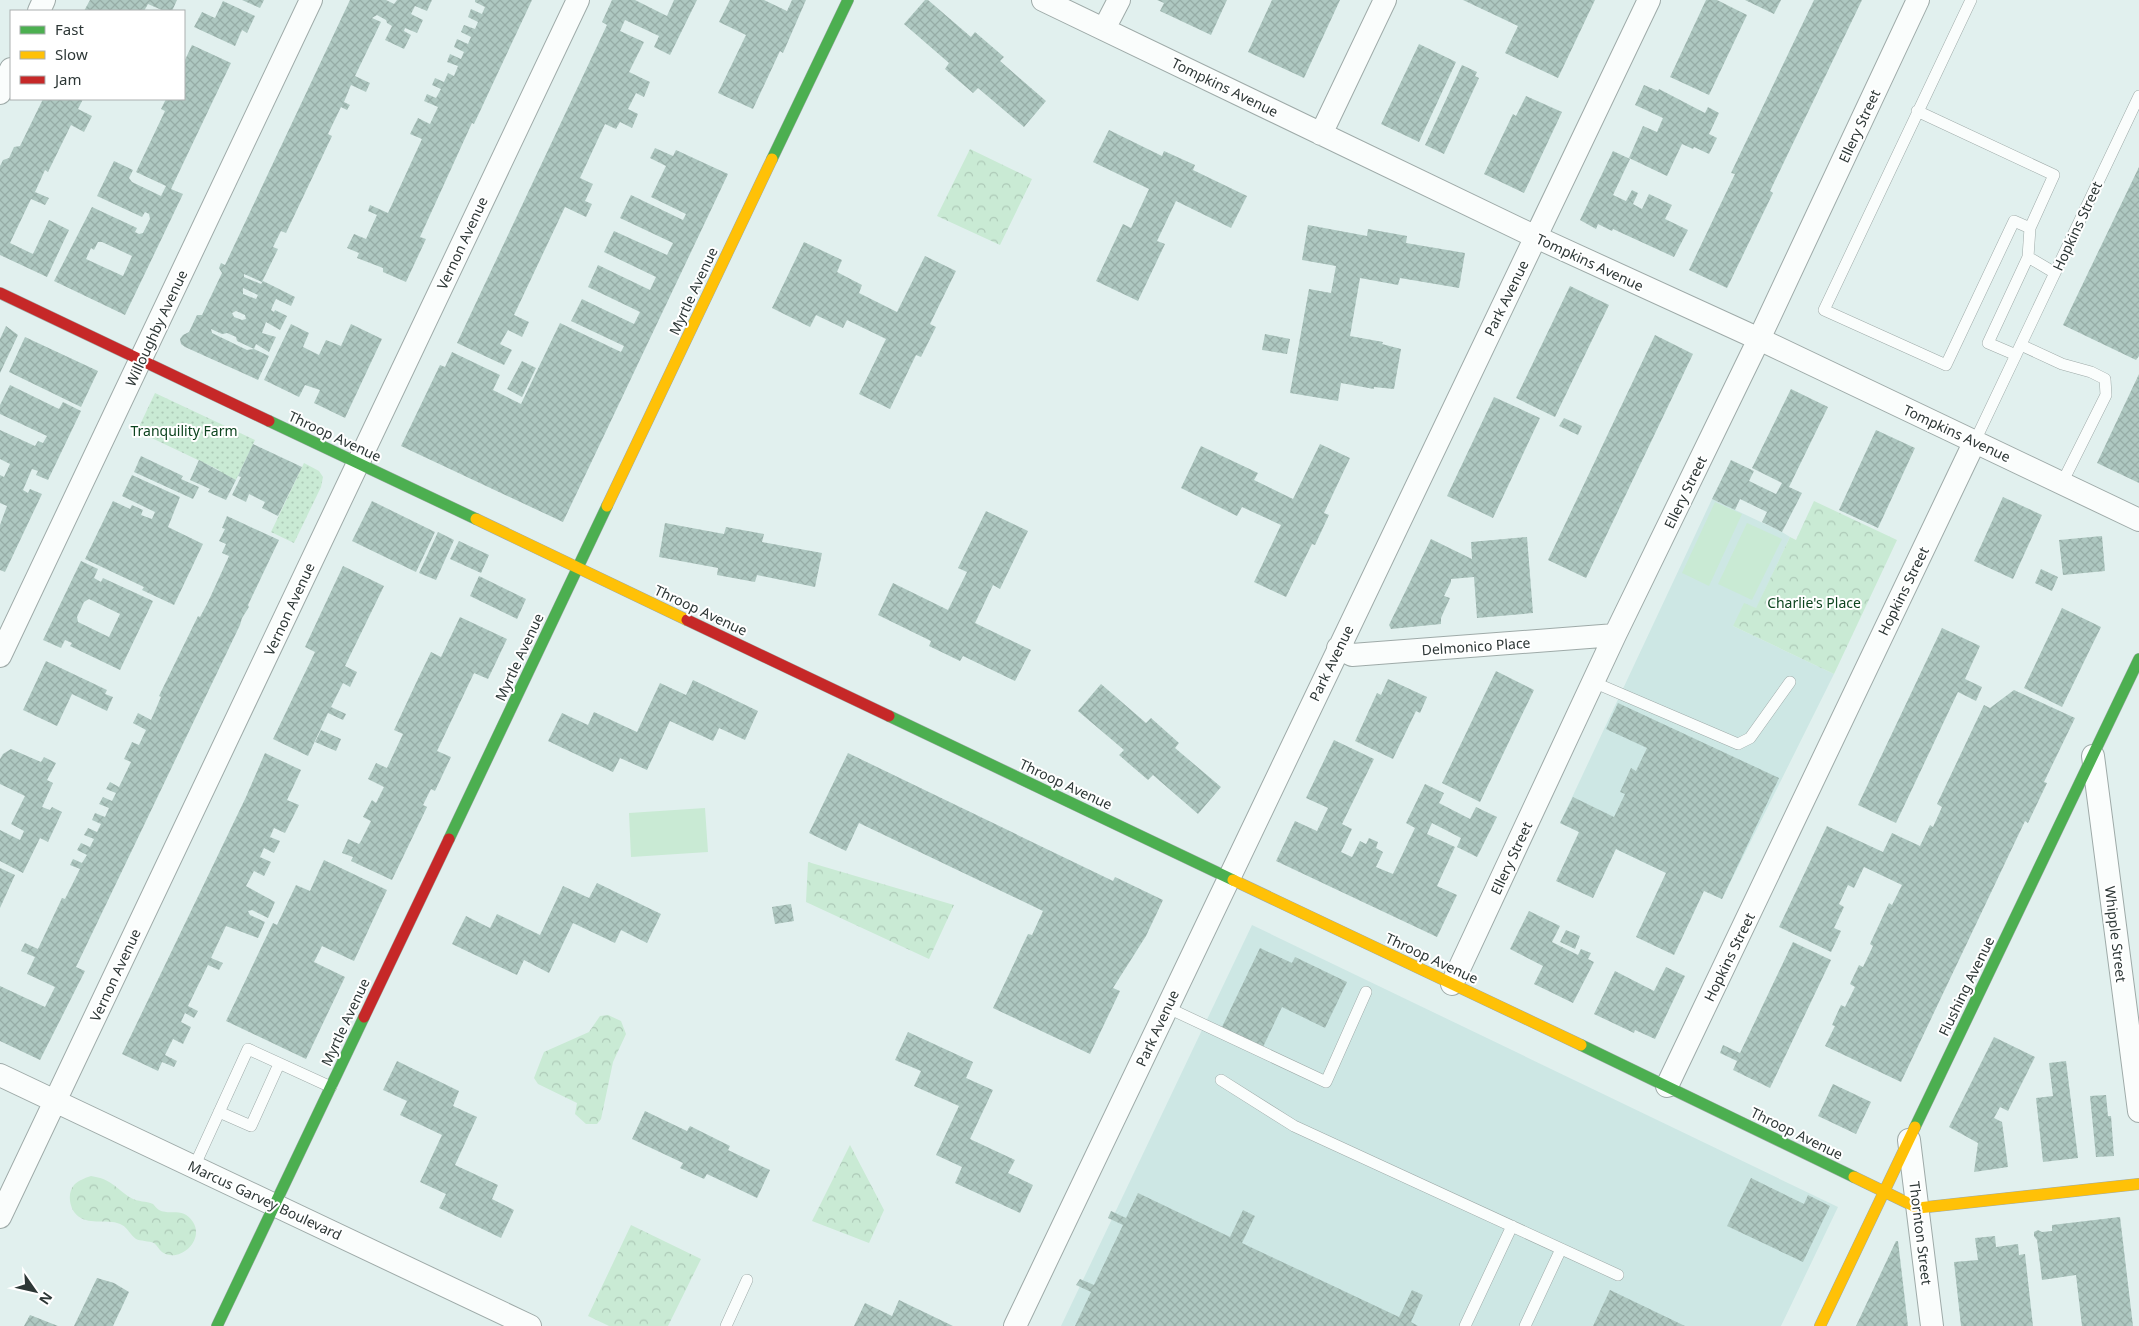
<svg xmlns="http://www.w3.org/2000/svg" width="2139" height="1326" viewBox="0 0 2139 1326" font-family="'Noto Sans',sans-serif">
<defs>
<pattern id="park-crowns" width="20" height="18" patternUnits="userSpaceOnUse" patternTransform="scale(1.25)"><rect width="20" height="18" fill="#c9ead4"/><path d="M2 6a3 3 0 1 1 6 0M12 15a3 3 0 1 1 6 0" fill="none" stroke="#adc9b7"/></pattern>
<pattern id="garden-dots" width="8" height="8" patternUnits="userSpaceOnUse" patternTransform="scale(1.25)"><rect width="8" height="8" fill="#c9ead4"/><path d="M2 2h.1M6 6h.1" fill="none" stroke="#adc9b7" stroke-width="1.8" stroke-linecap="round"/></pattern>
<pattern id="building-cross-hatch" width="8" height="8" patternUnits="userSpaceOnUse" patternTransform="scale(1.25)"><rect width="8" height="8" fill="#aec8c1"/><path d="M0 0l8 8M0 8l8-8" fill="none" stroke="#96aca6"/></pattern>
</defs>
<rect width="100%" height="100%" fill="#e1f0ee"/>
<!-- built -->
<path fill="#cde7e4" d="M1712,499L1782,532L1790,537L1756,609L1733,626L1834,674L1722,899L1560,823Z
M1252,925L1838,1207L1781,1326H1061Z"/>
<!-- grass -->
<path fill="#c9ead4" d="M1715,502L1742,514L1709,586L1682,573Z
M1747,523L1782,539L1752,600L1718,584Z
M705,808L708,852L631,857L629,813Z"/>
<!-- park -->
<path fill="url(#park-crowns)" d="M970,149L1032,179L1000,245L937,216Z
M1814,501L1897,540L1834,674L1733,626L1744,603L1756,608L1790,537L1796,540Z
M808,862L954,905L929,959L806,902Z
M608,1015L621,1021L626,1034L613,1062L601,1119L597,1124H586L575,1114L577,1103L538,1084L534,1078L544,1052L589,1032L600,1016Z
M850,1145L884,1210L869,1243L812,1221Z
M91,1176C112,1179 115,1188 131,1198C138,1202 146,1201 153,1204C155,1206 156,1208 159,1210C170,1216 183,1206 193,1222C205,1240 179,1264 162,1252C159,1250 157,1245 154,1243C149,1241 140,1241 136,1239C130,1235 128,1228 122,1225C109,1218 94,1225 81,1218C70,1213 66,1194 74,1185C79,1180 85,1178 91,1176Z
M631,1225L701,1259L668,1326H609L588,1316Z"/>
<!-- garden -->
<path fill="url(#garden-dots)" d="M155,393L255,440L236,480L219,472V470L137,431Z
M304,463L319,471L323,477L321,487L294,543L271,532Z"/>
<!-- building -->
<path fill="url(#building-cross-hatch)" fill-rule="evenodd" d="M90,0H177L172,11H164L148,4L144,11H84Z
M242,0H264L260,8Z
M350,0H386L394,4L397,0H432L427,11L415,6L411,14L423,20L417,33L405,28L404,31L411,35L404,49L385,40L392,26L387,23L386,20L377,15L372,18L381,22L355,76L370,83L366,92L351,85L344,102L350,105L347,110L341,107L328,134L332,136L286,233L281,231L273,247L278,249L262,282L244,274V277L261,284L263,281L295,297L291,306L276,299L273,305L271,310L274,312L275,310L287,316L280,330L266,322L262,333L276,337L269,352L256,344L254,349L237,341L236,337L227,333L222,334L211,329L212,333L247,350L254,349L269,356L258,380L185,347L181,344L180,339L183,335L189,332L197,315H202L222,273L219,268L221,263L225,265ZM243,288L258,295L256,299L243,294ZM236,311L245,315L246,319L242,320L234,317L232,313Z
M475,0H532L474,124L472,123L420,237L426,239L406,282L383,272V268L357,258L359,253L347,248L354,234L366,239L377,215L368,211L370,205L388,213L422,139L410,134L418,118L430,124L438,107L424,101L427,94L436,98L441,89L432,85L435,78L444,82L448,73L454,76L458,66L447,62L450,54L461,59L464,52L454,47L457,39L468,44L471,37L461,32L464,25L475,29L478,22L468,17L471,9L482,14L485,7L475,2Z
M612,0H635L667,16L674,0H697L670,55L654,47L659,36L625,20L620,31L644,42L629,72L650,82L644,97L636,93L628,109L638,114L632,128L620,122L616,129L605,124L580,178L593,184L585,201L592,204L586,217L565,207L514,315L529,322L522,337L508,330L500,344L512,350L504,365L457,343L607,25L602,22Z
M730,0H764L787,11L792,0H806L783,53L780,51L753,109L718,93L746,35L719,22Z
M925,0H928L971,37L975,32L1004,57L1000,61L1046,101L1024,127L978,88L973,93L945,69L949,63L904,24Z
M1157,0H1227L1211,35L1160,11L1164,3Z
M1272,0H1340L1304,78L1248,52Z
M1463,0H1595L1558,78L1505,53L1518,26Z
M1706,0H1717L1747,15L1709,95L1670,77Z
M1745,0H1781L1774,14Z
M1814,0H1862L1770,191L1773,193L1727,288L1689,270L1735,174L1731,173Z
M223,1L255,16L247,33L242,30L235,46L194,27L202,12L215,18Z
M1419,44L1456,62L1419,142L1381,124Z
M192,45L231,63L171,189L183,194L125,315L54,281L92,207L137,228L135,232L139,234L143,233L150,219L149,214L145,212L142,217L97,196L114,161L133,170L129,178L132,182L161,196L166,186L136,172L165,111L161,109L166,99H184V62ZM98,242H102L132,256L123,276L86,259L91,248L94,250Z
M1462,65L1477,72L1475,76L1479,78L1444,154L1425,145Z
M1644,85L1658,91L1659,89L1705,113L1708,107L1719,113L1709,134L1717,138L1709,154L1694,147L1693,149L1682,144L1667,176L1629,158L1643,126L1657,132L1663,118L1635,105Z
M1526,96L1562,112L1524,193L1484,174L1513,114L1516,116Z
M43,99H83L78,109L92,116L84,132L71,125L48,172L45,170L35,192L49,198L45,205L31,199L10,243L33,254L49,220L69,230L47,277L0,255V166L3,160L9,158L14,147L20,146Z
M1109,130L1162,156L1164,151L1195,165L1193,170L1247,196L1231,228L1176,201L1157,241L1165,244L1138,301L1096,281L1123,224L1131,228L1149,189L1093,162Z
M655,148L673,156L676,150L728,174L563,522L401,446L440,365L445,367L452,352L500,375L493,390L521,404L560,323L621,352L624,346L571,321L582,299L634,324L640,312L588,287L598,265L650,290L656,277L604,252L614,231L667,255L673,243L620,218L631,195L683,220L686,214L651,197L666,166L650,158Z
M1613,151L1630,159L1613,195L1626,201L1632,190L1638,193L1633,204L1642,209L1649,194L1672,205L1665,219L1688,230L1674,257L1613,229L1612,231L1598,224L1596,229L1580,220Z
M2139,167V356L2136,360L2063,325Z
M1308,225L1367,236L1368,229L1407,236L1406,243L1465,253L1459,288L1400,278L1398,285L1360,278L1350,336L1383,342L1382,344L1401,349L1394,389L1374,387V389L1341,383L1338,401L1290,393L1309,289L1331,293L1336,266L1302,260Z
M804,242L842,260L837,272L862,285L859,293L897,312L925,256L956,271L930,324L936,327L921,357L916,355L890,409L859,394L886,339L847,320L843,328L816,315L810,327L772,308Z
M1570,286L1609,305L1555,417L1516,398Z
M291,324L309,333L303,347L319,355L326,340L341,346L351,324L382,339L345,418L314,403L320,390L305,385L299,397L264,380Z
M6,326L18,335L0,373V339Z
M1265,334L1290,339L1287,354L1262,350Z
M1655,335L1693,354L1586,578L1548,560Z
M25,337L98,371L81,407L9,372Z
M522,361L536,368L522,397L507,389Z
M2139,374V483L2097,463Z
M10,385L59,409L63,402L81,411L48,480L36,475L38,471L32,469L23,490L28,493L30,489L42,494L5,572L0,570V525L7,506L0,503V475L4,477L10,464L0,459V430L35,446L38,441L43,443L47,436L0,414V405Z
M1791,389L1828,407L1789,487L1802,493L1782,532L1762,522L1767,512L1740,499L1735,510L1712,499L1731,460L1754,471L1749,481L1776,494L1782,483L1752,468Z
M1494,397L1540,418L1493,518L1447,496Z
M1564,418L1582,426L1578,435L1559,426Z
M1876,430L1915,448L1878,528L1839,510Z
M253,444L302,467L278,516L262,508L265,502L249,494L246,502L232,495L241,477L238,476Z
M1320,444L1350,458L1324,513L1329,515L1315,545L1312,544L1286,597L1254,582L1281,525L1242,507L1237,516L1181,488L1201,446L1258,473L1254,480L1293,499Z
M141,456L183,476L181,479L199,487L193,499L134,472Z
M199,460L236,480L226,500L208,492L210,489L190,480Z
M132,475L180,497L168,527L203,544L174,605L142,590L144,587L85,559L113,501L130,509L132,505L143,510L141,515L152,519L155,512L122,496Z
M2003,497L2042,515L2013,579L1974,561Z
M372,501L435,532L416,572L352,541Z
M986,511L1028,531L1000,589L993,585L975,623L1031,650L1015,681L963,656L960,661L929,646L931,641L878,615L893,583L948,610L967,572L958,568Z
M227,516L279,540L248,605L249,607L242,618L240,625L76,967L85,971L40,1060L0,1041V986L45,1007L55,987L27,974L35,957L21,951L25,943L38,949L62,898L65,899L80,869L70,865L73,859L82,863L87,855L77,850L81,843L90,847L94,839L84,835L88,828L97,832L101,824L92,820L95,813L105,817L109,808L99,804L103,797L112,801L116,793L106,789L110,782L119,787L131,762L124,759L132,742L139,745L146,730L133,723L138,713L151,720L161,697L159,696L198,616L200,617L208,602L229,556L222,553L226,544L219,541L225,529L222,528Z
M665,523L724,534L726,527L764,534L762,542L822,553L815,587L757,575L755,582L717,575L718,568L659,557Z
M438,532L454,540L436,580L419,573Z
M2102,536L2105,571L2063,575L2059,540Z
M1527,537L1533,613L1477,618L1474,577L1451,579V582L1444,596L1450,598L1441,618V624L1391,629L1389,625L1431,539L1472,559L1471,542Z
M459,541L489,555L481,573L450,559Z
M81,561L98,569L94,578L101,582L103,578L153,601L120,670L70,646L72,643L65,640L61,648L43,640ZM89,599L120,614L109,637L78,622L77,617L84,602Z
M343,566L384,586L345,666L357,672L350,687L343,683L331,707L346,714L343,720L328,713L308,756L273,739L315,652L305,647Z
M2041,569L2058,577L2052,591L2035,583Z
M479,576L526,599L517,619L470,596Z
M2062,608L2101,627L2062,707L2024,688Z
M460,617L507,639L488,679L474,673L437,751L451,757L435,791L431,789L423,805L427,807L392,880L351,861L353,857L342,853L348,839L359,844L361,841L371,821L363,817L372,800L376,803L384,787L368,779L376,763L387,768L403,734L394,730L416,683L431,652L441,657Z
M1942,628L1980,646L1965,679L1982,687L1976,701L1958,692L1896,823L1858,805Z
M46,661L107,690L105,694L113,697L107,711L72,694L57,726L23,710Z
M1496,671L1534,690L1480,802L1442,783Z
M1388,679L1427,697L1420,713L1416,711L1393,759L1355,741L1377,693L1381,695Z
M693,680L758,711L745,740L719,728L713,741L670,721L647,770L620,758L613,772L548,741L562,713L588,725L594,712L637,732L660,683L686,695Z
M1101,684L1146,723L1151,718L1179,743L1175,748L1221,787L1198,814L1153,775L1148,780L1127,762L1119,755L1124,750L1078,711Z
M2014,690L2075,718L2044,782L2047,783L2028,823L2025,821L1901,1082L1825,1046L1835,1026L1832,1025L1841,1005L1845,1007L1855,987L1850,984L1859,965L1863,967L1873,946L1870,944L1889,903L1892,905L1902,885L1864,867L1854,888L1848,885L1839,904L1844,907L1834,928L1841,931L1831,952L1779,927L1827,826L1883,852L1892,833L1920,846L1930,825L1933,827L1942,807L1937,804L1984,705L1990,708Z
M1618,703L1779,778L1722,899L1704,891L1674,955L1636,937L1666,873L1616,849L1593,898L1556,881L1579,832L1560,823L1573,797L1614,817L1625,794L1620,792L1631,768L1636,771L1647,748L1606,729Z
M321,730L341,739L336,751L315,742Z
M1334,740L1374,759L1342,824L1352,829L1341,852L1352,857L1360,841L1366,844L1369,838L1378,842L1376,848L1383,852L1376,867L1393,874L1415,828L1406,823L1425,784L1444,793L1439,803L1470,819L1476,807L1497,817L1477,857L1457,847L1461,838L1432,823L1427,834L1455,847L1437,886L1457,895L1437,937L1276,861L1295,821L1317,831L1328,808L1306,798Z
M11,749L41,762L44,757L56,763L47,780L53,783L42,807L50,810L52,807L62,812L48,842L40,838L23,873L0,861V830L20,840L24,831L11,824L25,796L0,784V759L3,754Z
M265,753L301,770L287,800L299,805L285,833L274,828L270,837L280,841L274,853L264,848L260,857L271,862L264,876L254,871L246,886L275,902L268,918L252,910L248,911L250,915L265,922L258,938L226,926L211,958L223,963L219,970L208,965L188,1006L198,1011L194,1018L185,1013L181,1022L191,1027L183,1044L173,1039L165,1055L177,1061L174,1067L162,1062L158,1071L122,1054L246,797Z
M848,753L1113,881L1115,877L1163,900L1146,936L1113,988L1120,991L1090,1054L993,1008L1028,934L1032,935L1043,911L859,823L846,851L809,833Z
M324,860L387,890L354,961L322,946L314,962L345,977L306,1059L226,1021L273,923L277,925L296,885L310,891Z
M0,868L15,875L0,908Z
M597,883L661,914L647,943L621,930L615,943L573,923L549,973L524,960L517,975L452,944L466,916L490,928L497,914L540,935L563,886L589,898Z
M791,904L794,921L775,924L772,907Z
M1529,911L1560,926L1552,942L1578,955L1581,949L1591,953L1588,959L1594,962L1573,1003L1534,984L1543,966L1510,949Z
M1566,930L1580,936L1575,949L1560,942Z
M1793,942L1831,960L1770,1088L1733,1070L1737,1061L1720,1053L1723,1045L1740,1053Z
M1260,948L1292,963L1295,957L1347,982L1325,1028L1282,1007L1263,1047L1222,1027Z
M1666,967L1685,976L1655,1039L1635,1030L1634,1033L1594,1014L1615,971L1654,991Z
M908,1032L973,1062L966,1078L993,1090L970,1139L1015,1160L1008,1173L1033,1185L1020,1213L955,1183L962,1167L936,1155L959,1106L914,1086L921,1071L895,1060Z
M1994,1037L2035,1057L2008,1111L2000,1107L1994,1118L2002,1122L2008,1167L1974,1172L1978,1143L1949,1127Z
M397,1061L459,1091L453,1106L477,1117L455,1165L498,1185L492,1199L514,1210L501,1238L439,1208L446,1194L420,1182L442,1135L400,1115L407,1101L383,1090Z
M2066,1061L2078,1158L2043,1162L2036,1098L2053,1096L2049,1063Z
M1833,1084L1871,1102L1856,1134L1818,1116Z
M2106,1095L2108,1116H2111L2114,1156L2096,1157L2090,1096Z
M645,1111L687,1131L690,1126L730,1146L728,1150L770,1170L757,1198L707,1174L704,1179L680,1168L683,1163L632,1139Z
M1751,1178L1804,1204L1808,1195L1830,1206L1803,1262L1727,1226Z
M1138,1193L1230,1237L1243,1210L1255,1216L1242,1243L1399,1317L1412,1290L1423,1295L1411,1322L1418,1326H1075L1091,1292L1076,1285L1080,1279L1094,1285L1123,1225L1108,1218L1111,1211L1126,1218Z
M2120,1217L2133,1326H2082L2076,1275L2042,1280L2037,1240L2034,1236V1232L2038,1230L2042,1232L2052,1231V1225Z
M1995,1236L1996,1247L2018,1244L2019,1255L2025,1254L2033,1326H1961L1954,1262L1978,1260L1975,1238Z
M1896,1241H1898L1908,1326H1856Z
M97,1278L114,1283L129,1292L113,1326H74Z
M1610,1290L1685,1326H1593Z
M899,1300L953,1326H854L865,1303L892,1316Z
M30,1315L58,1326H24Z"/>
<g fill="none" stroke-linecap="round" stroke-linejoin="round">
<defs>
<path id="lane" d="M1971,0L1824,310L1946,365L2014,221L2030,228
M1917,111L2054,175L2030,228L2028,257L1988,343L2016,355
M2028,257L2055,273
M2021,345L2062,364L2091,372L2105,379L2106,395L2062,483
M1975,441L2139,96
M1593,682L1738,744L1750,738L1790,682
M1166,1007L1326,1082L1366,992
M1221,1080L1294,1126L1618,1275
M219,1112L251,1126L279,1064
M194,1167L248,1049L331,1087
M726,1326L747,1280
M1465,1326L1512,1226
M1525,1326L1561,1249"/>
<path id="street" d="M1043,0L1536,237L1759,339L2139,520
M39,11L44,0
M1104,29L1119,0
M0,93L11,69
M1321,134L1385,0
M1338,648L1352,655L1615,635
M0,656L311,0
M2093,756L2139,1111
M1452,984L1615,635L1759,339L1918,0
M0,1075L530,1326
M1667,1086L1975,441
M1909,1140L1932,1326
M0,1217L578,0
M1015,1326L1649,0"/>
<path id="fast" d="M772,159L848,0
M269,421L476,519
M889,716L1233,880
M449,839L607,506
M1581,1045L1854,1177
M1915,1127L2139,659
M217,1326L364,1017"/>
<path id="slow" d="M607,506L772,159
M476,519L687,620
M1233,880L1581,1045
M1854,1177L1918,1208L2139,1184
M1820,1326L1915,1127"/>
<path id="jam" d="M0,293L269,421
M687,620L889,716
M364,1017L449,839"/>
</defs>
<!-- lane casing -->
<use href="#lane" stroke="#9eaaa8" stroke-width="12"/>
<!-- street casing -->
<use href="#street" stroke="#9eaaa8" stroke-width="24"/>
<!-- fast casing -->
<use href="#fast" stroke="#9eaaa8" stroke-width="12"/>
<!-- slow casing -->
<use href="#slow" stroke="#9eaaa8" stroke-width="12"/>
<!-- jam casing -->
<use href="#jam" stroke="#9eaaa8" stroke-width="12"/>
<!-- lane -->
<use href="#lane" stroke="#fafdfc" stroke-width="11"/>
<!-- street -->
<use href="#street" stroke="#fafdfc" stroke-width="22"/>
<!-- fast -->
<use href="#fast" stroke="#4caf50" stroke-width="11"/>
<!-- slow -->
<use href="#slow" stroke="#ffc107" stroke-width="11"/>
<!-- jam -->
<use href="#jam" stroke="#c62828" stroke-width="11"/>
</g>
<g text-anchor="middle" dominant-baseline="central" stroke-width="4" stroke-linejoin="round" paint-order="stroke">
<!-- street labels -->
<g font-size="14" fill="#2d3736" stroke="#fff">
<text transform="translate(1225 87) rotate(26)">Tompkins Avenue</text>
<text transform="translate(1859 126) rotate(-65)">Ellery Street</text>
<text transform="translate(2077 226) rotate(-65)">Hopkins Street</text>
<text transform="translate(462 243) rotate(-65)">Vernon Avenue</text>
<text transform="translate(1590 262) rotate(25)">Tompkins Avenue</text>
<text transform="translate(693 291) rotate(-65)">Myrtle Avenue</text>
<text transform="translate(1506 298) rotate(-64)">Park Avenue</text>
<text transform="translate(156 328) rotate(-65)">Willoughby Avenue</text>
<text transform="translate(1957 433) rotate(25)">Tompkins Avenue</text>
<text transform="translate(335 436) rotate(25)">Throop Avenue</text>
<text transform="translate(1685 492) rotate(-64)">Ellery Street</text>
<text transform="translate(1903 591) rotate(-64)">Hopkins Street</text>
<text transform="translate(289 609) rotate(-65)">Vernon Avenue</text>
<text transform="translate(701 610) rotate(25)">Throop Avenue</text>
<text transform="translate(1476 646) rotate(-4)">Delmonico Place</text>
<text transform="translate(519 657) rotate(-65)">Myrtle Avenue</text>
<text transform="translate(1331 663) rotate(-64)">Park Avenue</text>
<text transform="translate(1066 784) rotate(25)">Throop Avenue</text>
<text transform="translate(1511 858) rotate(-65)">Ellery Street</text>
<text transform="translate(2116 934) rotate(83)">Whipple Street</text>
<text transform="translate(1729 957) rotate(-64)">Hopkins Street</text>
<text transform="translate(1432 958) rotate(25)">Throop Avenue</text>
<text transform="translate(115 975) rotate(-65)">Vernon Avenue</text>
<text transform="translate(1966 986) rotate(-64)">Flushing Avenue</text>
<text transform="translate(345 1022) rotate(-65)">Myrtle Avenue</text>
<text transform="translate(1157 1028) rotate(-65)">Park Avenue</text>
<text transform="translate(1797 1133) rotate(26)">Throop Avenue</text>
<text transform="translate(265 1200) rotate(25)">Marcus Garvey Boulevard</text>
<text transform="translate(1921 1233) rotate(83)">Thornton Street</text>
</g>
<!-- park labels -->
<g font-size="14" fill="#0d441f" stroke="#fff">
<text x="184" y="430">Tranquility Farm</text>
<text x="1814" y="602">Charlie's Place</text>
</g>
</g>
<!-- legend -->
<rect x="10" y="10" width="175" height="90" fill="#ffffff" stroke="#abafaf"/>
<rect x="20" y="26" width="25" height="8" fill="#4caf50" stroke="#abafaf"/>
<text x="55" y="35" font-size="15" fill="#2d3736">Fast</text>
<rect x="20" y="51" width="25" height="8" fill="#ffc107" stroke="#abafaf"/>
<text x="55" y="60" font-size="15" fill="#2d3736">Slow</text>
<rect x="20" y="76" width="25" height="8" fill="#c62828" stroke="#abafaf"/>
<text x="55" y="85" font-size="15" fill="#2d3736">Jam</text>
<!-- north arrow -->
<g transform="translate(35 1291) rotate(124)" stroke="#ffffff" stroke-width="4" paint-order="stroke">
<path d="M0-4L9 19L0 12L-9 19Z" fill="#2d3736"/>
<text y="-8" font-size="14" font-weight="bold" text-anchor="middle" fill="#2d3736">N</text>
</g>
</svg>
